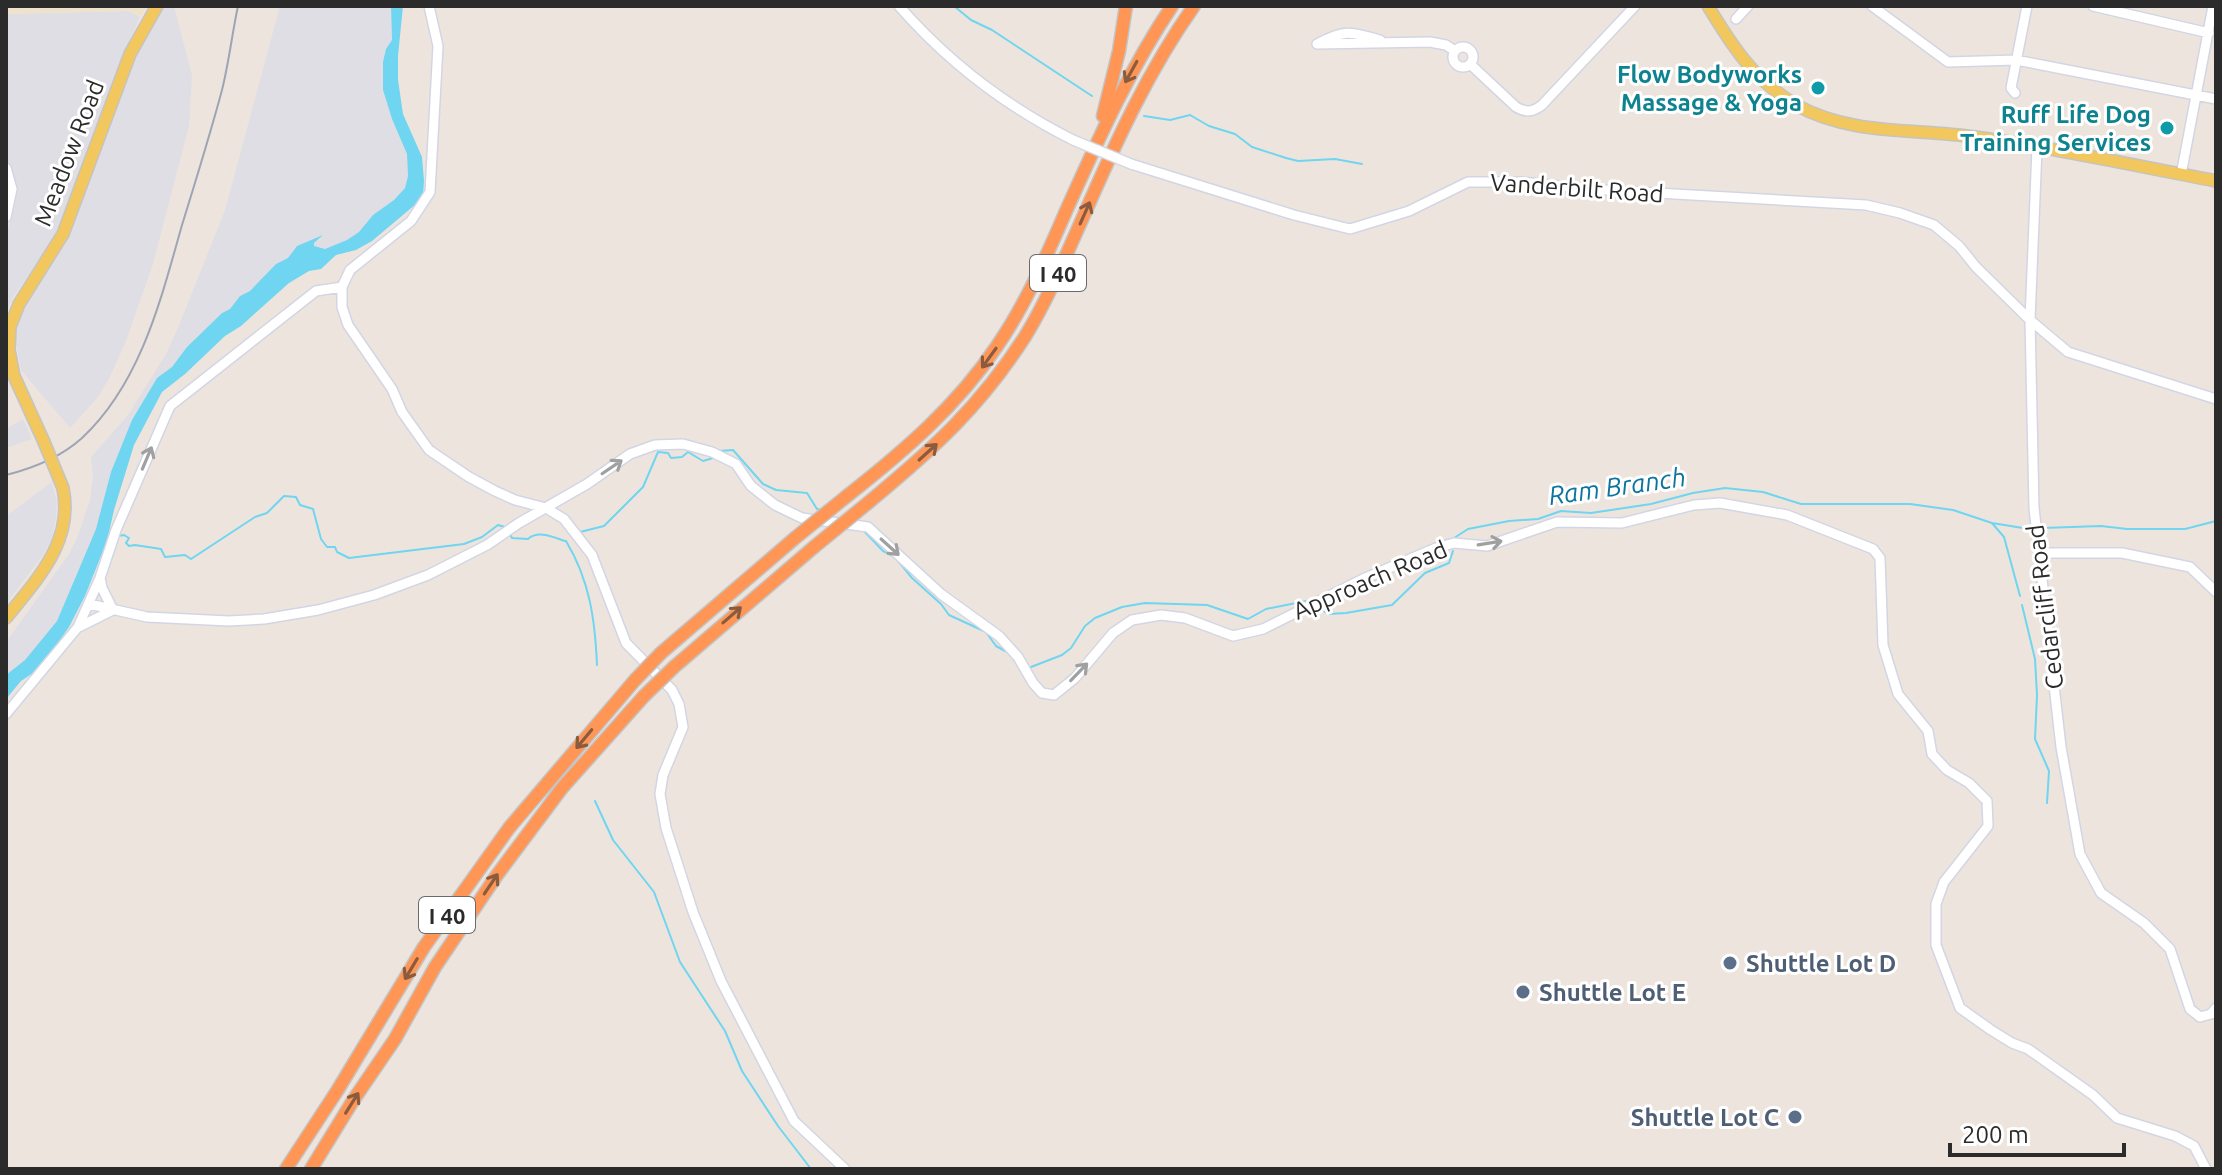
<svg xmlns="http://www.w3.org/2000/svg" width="2222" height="1175" viewBox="0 0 2222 1175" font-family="Ubuntu,sans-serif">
<rect width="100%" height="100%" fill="#ede5dd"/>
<!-- industrial -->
<path fill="#dfdee5" d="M165,6H174L192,75L189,126L153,264L126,341L109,379L98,397L70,428L21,370L15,340L17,329L24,309L66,242L136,55Z
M280,6H391L392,40L383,62V90L392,119L407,154L408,176L405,188L394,200L373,215L359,232L347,240L325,249L314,246V243L322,237L297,246L288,258L276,264L250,291L240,296L230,309L222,313L187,347L172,367L157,378L132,420L96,529L57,621L25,660L6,675V642L69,554L77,538L90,500L93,477L91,457L128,415L166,354L178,328L225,210Z
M129,11L140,17L118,68L61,222L46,250L12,299L6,314V235L15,207L16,193V182L6,156V14Z
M23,419L32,439L6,448V429Z
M52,482L57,502L56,517L52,538L43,555L6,604V516Z"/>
<!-- education -->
<path fill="#efe2cc" d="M6,6H147L140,17L129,11L6,14Z"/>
<!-- water -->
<path fill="#6fd5f0" d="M391,6H403L398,56V80L403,114L422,157L424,181L423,196L416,204L372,241L356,250L336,255L321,269L309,271L289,283L241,326L225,336L185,374L162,392L134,445L114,510L107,541L85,596L69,627L51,653L33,673L21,681L6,699V675L25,660L57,621L96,529L111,472L132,420L157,378L172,367L187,347L222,313L230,309L240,296L250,291L276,264L288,258L297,246L323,235L314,243V246L325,249L347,240L359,232L373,215L394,200L405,188L408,176L407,154L392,119L383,90V62L386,49L392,40Z"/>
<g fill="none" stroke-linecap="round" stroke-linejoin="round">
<!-- stream -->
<path stroke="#6fd5f0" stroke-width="2" d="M954,6L971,20L992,30L1092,96
M1144,116L1170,120L1190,115L1209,126L1235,134L1252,147L1286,158L1298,161L1335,159L1362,164
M719,451L733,450L763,484L776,490L807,493L817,509L821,510
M1992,523L2004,537L2020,596
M2042,528L2101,526L2127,529H2185L2216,521
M864,531L883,551L895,557L912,578L941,604L949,615L986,632L996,646L1007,652
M580,532L604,526L643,487L658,452L668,453L671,458L682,457L688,452L703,461L713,458
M510,534L512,538L528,539C538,530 553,537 565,541
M118,536L124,535L129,538L126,543L129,546L135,545L161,549L165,557L185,555L191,559L255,517L267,513L284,496L296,497L300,505L313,509L321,539L327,547H335L337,552L349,558L464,544L482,537L498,525L505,527
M1451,540L1468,529L1509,521L1538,519L1561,511L1591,513L1651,504L1693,493L1725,488L1763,492L1801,504H1910L1953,510L1992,523L2029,529
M566,541C590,581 595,620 597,665
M2022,605L2035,659L2037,695L2035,739L2049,771L2047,803
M1317,607L1328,614L1346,613L1392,605L1425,573L1449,563L1453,551
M1031,667L1062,655L1071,648L1085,626L1095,618L1122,607L1145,603L1207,605L1248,619L1266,609L1311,600
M595,801L613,840L654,892L680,962L725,1031L742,1071L778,1126L811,1169"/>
<defs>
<path id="minor" d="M429,6L438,46L430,192L411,221L350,270L342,287V307L348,325L392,389L402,412L429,450L469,477L495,491L515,500L546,508L564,519L592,555L626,643L672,690L679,704L683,727L663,775L660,794L666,828L693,912L721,981L794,1121L845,1169
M899,6C948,62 1007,107 1073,140
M1872,6L1948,62L2016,60L2216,99
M2093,6L2209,33
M1736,19L1748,6
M1319,43C1346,29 1351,32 1380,40
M1317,44L1430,42L1446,45L1455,51
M1453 57a10 10 0 1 1 20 0a10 10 0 1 1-20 0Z
M1470,64L1516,107C1526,113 1533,112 1542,105L1635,6
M2015,93L2011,88L2027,6
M2037,148L2030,320L2034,508L2061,747L2080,854L2101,893L2144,923L2170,949L2190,1009L2200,1017L2211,1014L2216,1008
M1131,164L1294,215L1350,229L1409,211L1468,182H1521L1587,189L1866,205L1900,213L1934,225L1959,246L1976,267L2030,320L2068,352L2216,399
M6,168L12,189L6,217
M2181,175L2213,6
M2040,553H2122L2190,567L2216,592
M89,604L147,617L229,621L264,619L318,610L374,595L428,575L487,545L519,523L587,484L630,454L655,445L683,444L712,452L736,464L751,486L775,505L802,518L868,527L941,594L999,636L1018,657L1033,683L1042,693L1054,695L1075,678L1113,633L1132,620L1161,615L1185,618L1233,636L1263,629L1363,579L1436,548L1454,543L1487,546L1557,522L1622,523L1694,505L1720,503L1787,515L1873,549L1880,558L1883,645L1898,694L1928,731L1932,754L1947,770L1969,783L1987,801L1988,826L1944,882L1936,904V945L1960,1008L1991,1030L2012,1043L2028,1049L2093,1095L2117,1118L2175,1136L2194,1146L2206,1169
M79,627L113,610L102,588L100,578
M6,714L78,627L100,578L116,530L170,406L316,291L342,287"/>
<path id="major" d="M1708,6C1732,46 1754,80 1796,105C1852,136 1915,128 1975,137C2056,148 2136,166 2216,181
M44,442L14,376L9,350L10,327L19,304L63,234L130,54L157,6
M6,618C37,579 74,542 63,488"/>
<path id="highway" d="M1103,116L1119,51L1126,6
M847,496C904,451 957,406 997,346C1026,304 1046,257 1066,211C1098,140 1129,70 1172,6
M869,502C933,449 981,406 1026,335C1049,297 1066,255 1084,215C1116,142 1148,71 1194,6
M661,653L795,538
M674,667L814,547
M286,1169L337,1091L424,947L509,828L635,680
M311,1169L354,1099L395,1039L435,967L497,875L562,788L644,696"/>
</defs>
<!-- minor casing -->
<use href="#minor" stroke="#d2d6e4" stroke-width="12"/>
<!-- major casing -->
<use href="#major" stroke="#c4c4c4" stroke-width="14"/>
<!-- highway casing -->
<use href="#highway" stroke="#c4c4c4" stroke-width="15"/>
<!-- minor -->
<use href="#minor" stroke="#fff" stroke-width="9"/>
<!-- major -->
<use href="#major" stroke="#f2c75d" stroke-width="11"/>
<!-- highway -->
<use href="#highway" stroke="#ff9656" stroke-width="12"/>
<!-- rail -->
<path stroke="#9fa4b5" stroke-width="2" d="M6,475C34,468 60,458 82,438C141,383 161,299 182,225C196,180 210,135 222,90C229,62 232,34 238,6"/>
<defs>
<path id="minor-bridge" d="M1073,140L1131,164"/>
<path id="major-bridge" d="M44,442L63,488"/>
<path id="highway-bridge" d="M795,538L847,496
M814,547L869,502
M635,680L661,653
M644,696L674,667"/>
</defs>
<!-- minor-bridge casing -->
<use href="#minor-bridge" stroke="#d2d6e4" stroke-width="12" stroke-linecap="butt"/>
<!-- major-bridge casing -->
<use href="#major-bridge" stroke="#c4c4c4" stroke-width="14" stroke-linecap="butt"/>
<!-- highway-bridge casing -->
<use href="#highway-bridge" stroke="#c4c4c4" stroke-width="15" stroke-linecap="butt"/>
<!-- minor-bridge -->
<use href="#minor-bridge" stroke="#fff" stroke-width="9"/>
<!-- major-bridge -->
<use href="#major-bridge" stroke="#f2c75d" stroke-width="11"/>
<!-- highway-bridge -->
<use href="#highway-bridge" stroke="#ff9656" stroke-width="12"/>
</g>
<!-- one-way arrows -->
<defs><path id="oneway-shaft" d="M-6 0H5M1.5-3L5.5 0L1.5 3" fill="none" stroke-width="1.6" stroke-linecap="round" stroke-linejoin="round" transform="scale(2)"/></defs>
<g stroke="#8a5b3e">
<use href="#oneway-shaft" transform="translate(1131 72) rotate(119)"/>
<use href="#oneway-shaft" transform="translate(1085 213) rotate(-66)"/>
<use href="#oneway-shaft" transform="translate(989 358) rotate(126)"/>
<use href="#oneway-shaft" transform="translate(928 452) rotate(-42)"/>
<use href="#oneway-shaft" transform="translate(732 615) rotate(-41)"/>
<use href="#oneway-shaft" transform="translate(584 739) rotate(130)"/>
<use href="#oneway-shaft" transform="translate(491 884) rotate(-56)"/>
<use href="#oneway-shaft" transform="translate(411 969) rotate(121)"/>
<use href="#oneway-shaft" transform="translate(352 1103) rotate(-58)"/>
</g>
<g stroke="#a0a0a0">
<use href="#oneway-shaft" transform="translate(147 458) rotate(-67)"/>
<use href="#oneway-shaft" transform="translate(612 467) rotate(-34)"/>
<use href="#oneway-shaft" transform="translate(1490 543) rotate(-9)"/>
<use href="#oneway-shaft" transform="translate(890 547) rotate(42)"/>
<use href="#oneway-shaft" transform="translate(1079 672) rotate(-46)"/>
</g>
<!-- markers -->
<g fill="#0f9aa8" stroke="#fff" stroke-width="3">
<circle cx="1818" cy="88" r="8"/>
<circle cx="2167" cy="128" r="8"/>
</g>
<g fill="#5c6f8a" stroke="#fff" stroke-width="3">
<circle cx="1730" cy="963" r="8"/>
<circle cx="1523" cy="992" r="8"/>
<circle cx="1795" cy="1117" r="8"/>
</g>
<g text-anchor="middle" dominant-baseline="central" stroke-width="6" stroke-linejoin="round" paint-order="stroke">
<!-- shield labels -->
<g fill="#fff" stroke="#6b6b6b" stroke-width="2">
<rect x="1030" y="255" width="56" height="36" rx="6"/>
<rect x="419" y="897" width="56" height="36" rx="6"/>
</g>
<g font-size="22" font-weight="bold" fill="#2b2b2b">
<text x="1058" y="273">I 40</text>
<text x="447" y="915">I 40</text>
</g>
<!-- culture labels -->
<g font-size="24" font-weight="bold" fill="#0d838f" stroke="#fff" text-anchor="end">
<text x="1802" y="74">Flow Bodyworks<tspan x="1802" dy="28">Massage &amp; Yoga</tspan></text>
<text x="2151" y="114">Ruff Life Dog<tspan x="2151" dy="28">Training Services</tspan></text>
</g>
<!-- street labels -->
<g font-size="24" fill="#2b2b2b" stroke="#fff">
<text transform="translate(69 153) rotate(-69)">Meadow Road</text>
<text transform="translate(1577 188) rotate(4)">Vanderbilt Road</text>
<text transform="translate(1370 580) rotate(-23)">Approach Road</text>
<text transform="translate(2045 607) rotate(-97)">Cedarcliff Road</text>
</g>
<!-- service labels -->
<g font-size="24" font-weight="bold" fill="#4e5e75" stroke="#fff" text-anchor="start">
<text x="1746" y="963">Shuttle Lot D</text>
<text x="1539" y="992">Shuttle Lot E</text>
<text x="1779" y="1117" text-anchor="end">Shuttle Lot C</text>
</g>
<!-- water labels -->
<g font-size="26" font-style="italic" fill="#0c749e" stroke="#fff">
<text transform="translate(1617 486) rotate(-8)">Ram Branch</text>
</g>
</g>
<!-- border -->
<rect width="2222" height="1175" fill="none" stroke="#2b2b2b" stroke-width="16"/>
<!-- scale -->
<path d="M1950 1143v12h174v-12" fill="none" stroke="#2b2b2b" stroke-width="4"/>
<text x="1962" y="1143" font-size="24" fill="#2b2b2b" stroke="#ffffff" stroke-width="6" paint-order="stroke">200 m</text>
</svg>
